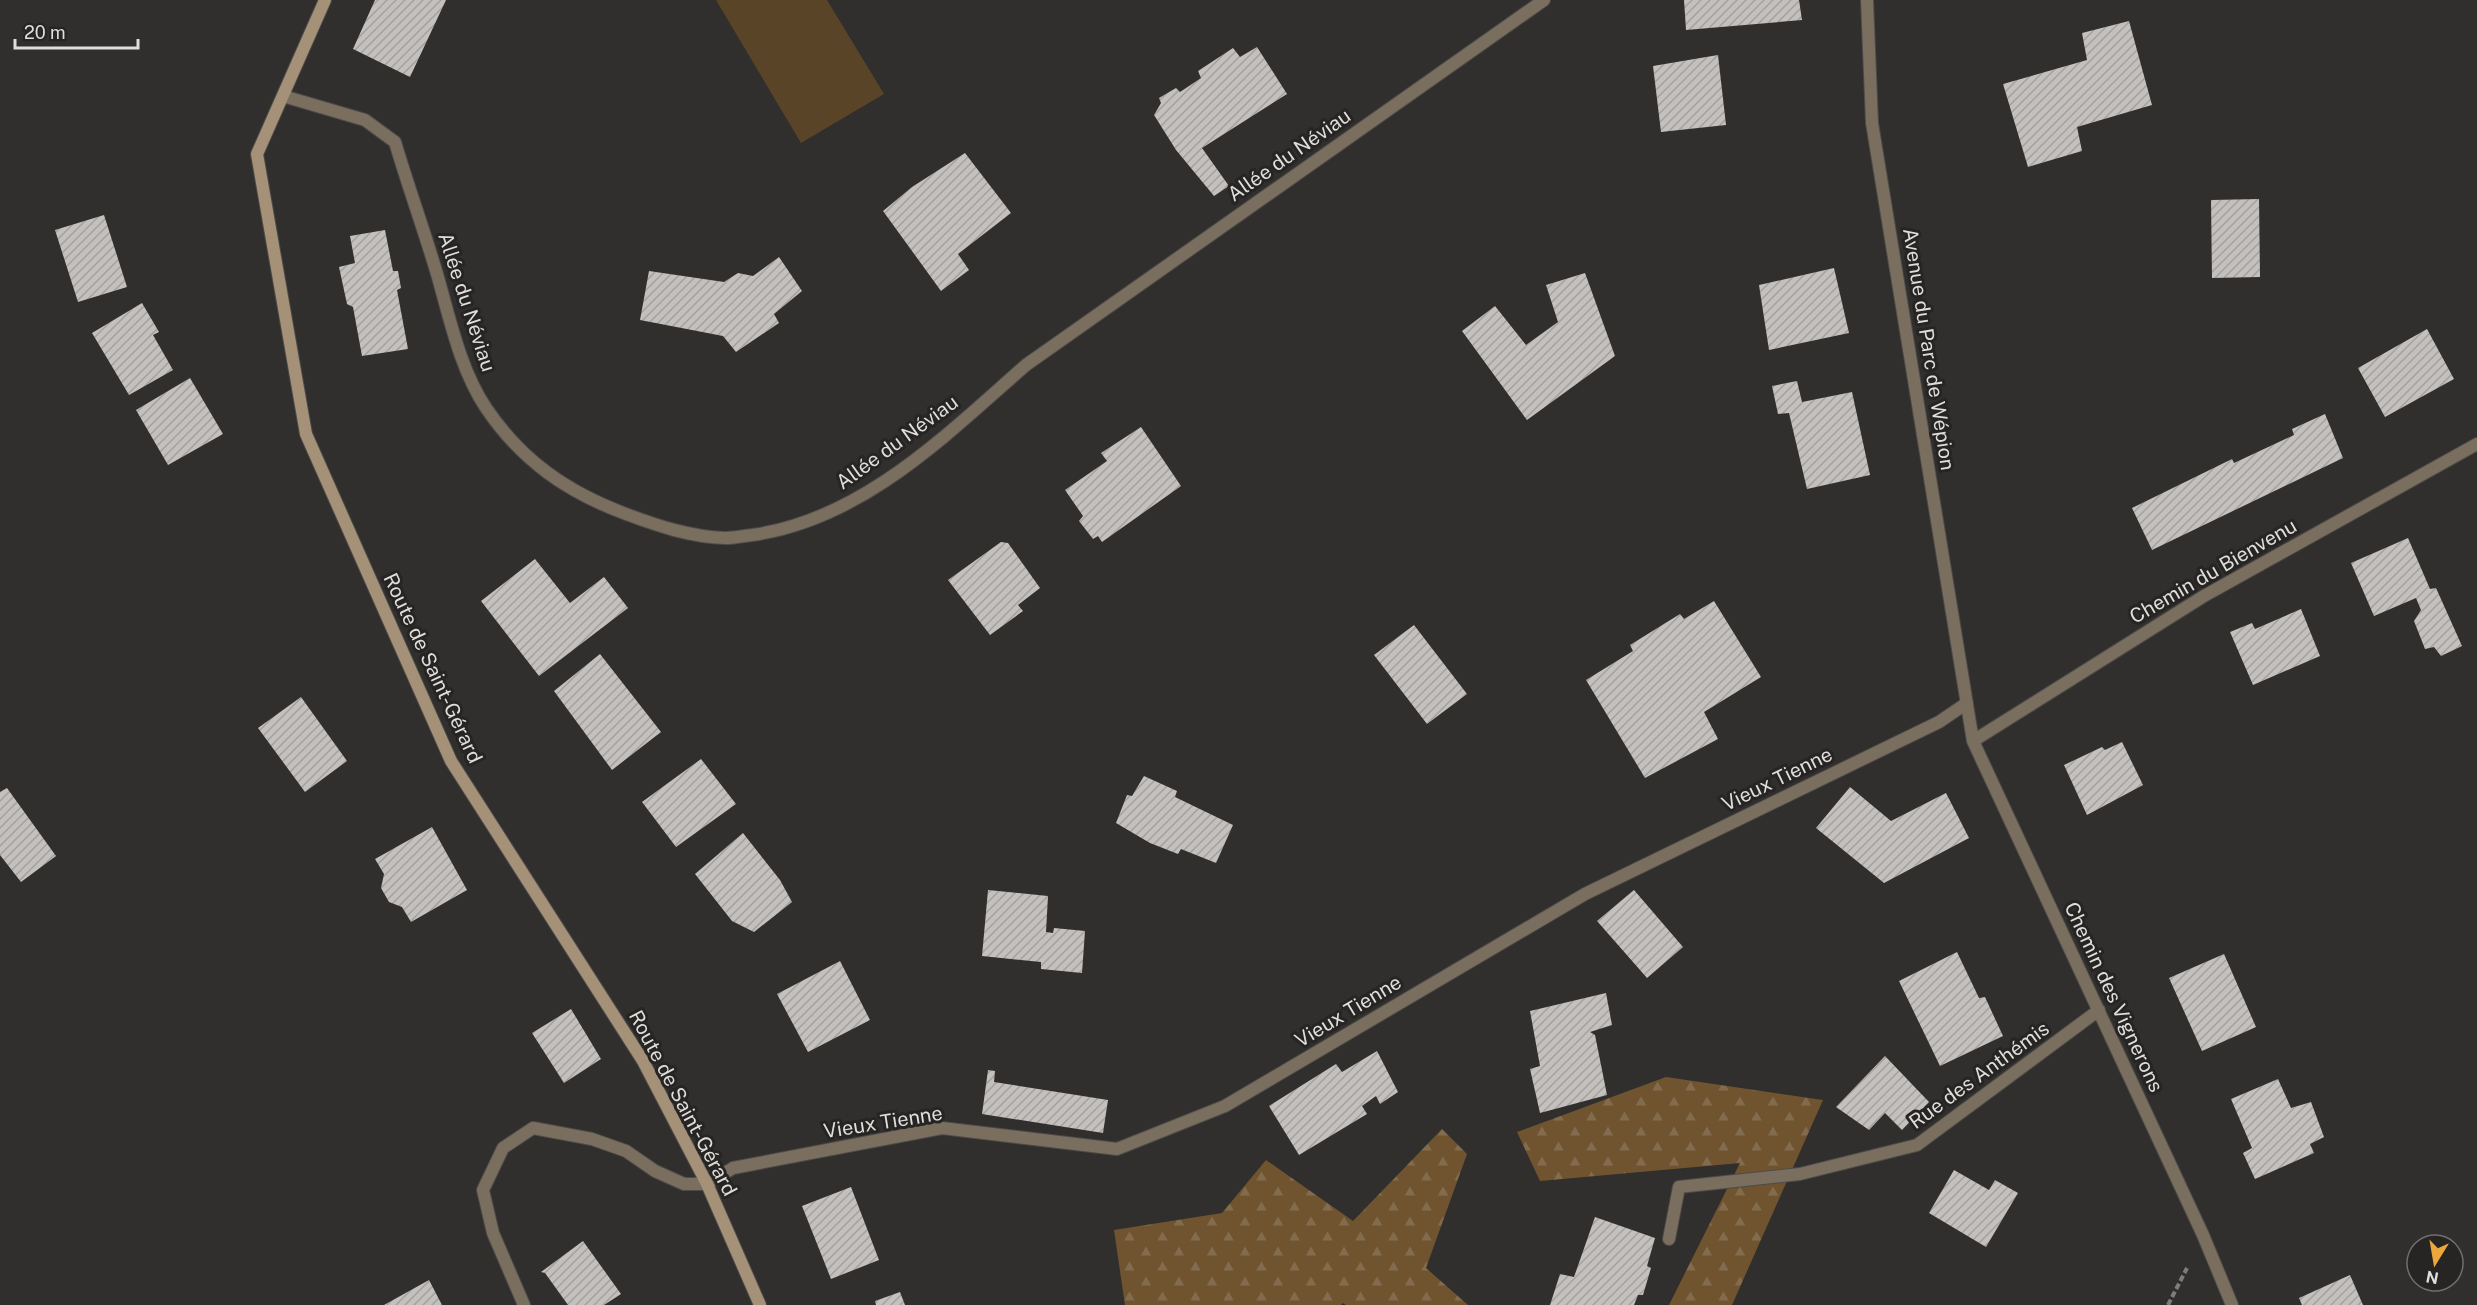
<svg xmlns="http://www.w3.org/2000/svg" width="2477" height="1305" viewBox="0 0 2477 1305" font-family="'Public Sans',sans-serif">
<defs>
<pattern id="forest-firs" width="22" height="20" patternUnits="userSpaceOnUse" patternTransform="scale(1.5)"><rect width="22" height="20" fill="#6f542f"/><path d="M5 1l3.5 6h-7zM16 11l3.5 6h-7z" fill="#836c4d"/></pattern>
<pattern id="building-hatch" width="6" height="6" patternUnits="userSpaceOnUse" patternTransform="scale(1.5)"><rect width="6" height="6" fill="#c3c0bd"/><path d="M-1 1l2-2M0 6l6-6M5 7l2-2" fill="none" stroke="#a3a19e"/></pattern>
</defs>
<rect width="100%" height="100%" fill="#312f2d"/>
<!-- forest -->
<path fill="url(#forest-firs)" d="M1666,1077L1823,1100L1732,1305H1669L1740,1163L1540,1181L1517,1132Z
M1442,1129L1467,1154L1426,1268L1468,1305H1346L1343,1303L1341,1305H1125L1114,1230L1222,1213L1266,1160L1353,1221Z"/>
<!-- garden -->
<path fill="#5a4427" d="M716,0H827L884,94L801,143Z"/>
<!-- building -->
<path fill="url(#building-hatch)" d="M375,0H446L410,77L353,49Z
M1684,0H1799L1802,20L1686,30Z
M2129,21L2152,105L2077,127L2082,151L2028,167L2003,84L2087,60L2082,33Z
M1257,47L1287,94L1202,148L1229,186L1214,196L1176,150L1154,115L1161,103L1159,98L1176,88L1180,92L1201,78L1198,71L1233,48L1240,57Z
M1718,55L1726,125L1661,132L1653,66Z
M965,153L1011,213L958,254L969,270L941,291L883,211L912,187Z
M2259,199L2260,277L2212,278L2211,200Z
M104,215L127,287L78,302L55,230Z
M385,230L393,271H398L401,288L397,290L408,349L362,356L353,307L347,304L339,267L355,263L350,236Z
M779,257L802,291L774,314L779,323L736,352L723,336L640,320L649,271L724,282L738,273L753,276Z
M1834,268L1849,333L1769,350L1759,285Z
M1585,273L1615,356L1527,420L1462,331L1495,306L1526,345L1558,322L1546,285Z
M142,303L159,332L153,335L173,370L129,395L92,333Z
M2427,329L2454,379L2385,417L2358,368Z
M190,378L223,434L168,465L136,410Z
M1797,381L1802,402L1852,392L1870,475L1807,489L1789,413L1778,414L1772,386Z
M2325,414L2343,458L2152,550L2132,508L2232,459L2234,463L2294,435L2292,429Z
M1141,427L1181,486L1102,542L1098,536L1093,539L1079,521L1083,516L1065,490L1107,461L1101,453Z
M2408,538L2430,589L2436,588L2462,646L2441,656L2434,647L2425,649L2414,621L2421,610L2416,598L2374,616L2351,563Z
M1001,542L1008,543L1040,588L1018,605L1023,611L990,635L948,580Z
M535,559L570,603L604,577L628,608L539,676L481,601Z
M1714,601L1761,677L1704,712L1718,739L1645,778L1586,680L1633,651L1630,645L1680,614L1684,619Z
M2301,609L2320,656L2253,685L2230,632L2252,623L2255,629Z
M1414,625L1467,694L1427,724L1374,655Z
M600,654L661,732L612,770L554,691Z
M301,697L347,761L305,792L258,728Z
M2122,742L2143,785L2087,815L2064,765L2102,747L2105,750Z
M701,759L736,804L676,847L642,802Z
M1144,776L1177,791L1175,797L1233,825L1216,863L1181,849L1178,854L1150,843L1116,823L1127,795L1132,796Z
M1850,787L1891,821L1946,793L1969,838L1884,883L1816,828Z
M7,788L56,856L21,882L0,855V792Z
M432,827L467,890L411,922L402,907L389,902L381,888L384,874L375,859Z
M743,833L780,880L792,902L754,932L732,921L695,874Z
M988,890L1048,896L1046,932L1053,933L1054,928L1085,931L1082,973L1041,969V962L982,956Z
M1634,890L1683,947L1647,978L1597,921Z
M1957,952L1979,998L1985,997L2003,1036L1940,1066L1899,981Z
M2224,954L2256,1027L2202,1051L2169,978Z
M840,961L870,1020L808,1052L777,994Z
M1606,993L1612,1025L1590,1032L1595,1035L1607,1095L1540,1113L1530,1069L1540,1066L1530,1011Z
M571,1009L601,1059L564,1083L532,1033Z
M1377,1051L1398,1092L1380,1104L1376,1096L1362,1106L1367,1114L1299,1155L1269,1106L1336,1064L1342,1072Z
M1885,1056L1929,1102L1902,1130L1885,1113L1869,1130L1836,1107Z
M988,1070L995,1071L994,1082L1108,1100L1103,1133L982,1114Z
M2278,1079L2291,1108L2311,1102L2324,1137L2310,1144L2314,1153L2255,1179L2243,1153L2252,1148L2231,1099Z
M1954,1170L1989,1190L1995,1180L2018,1193L1986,1247L1929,1213Z
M851,1187L879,1260L831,1279L802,1206Z
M1595,1217L1655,1238L1647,1266L1651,1268L1643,1295H1638L1634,1305H1550L1560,1274L1574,1277Z
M583,1241L621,1294L604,1305H568L545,1273L541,1272Z
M2350,1275L2363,1305H2302L2299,1298Z
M429,1280L442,1305H384Z
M900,1292L905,1305H876L875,1301Z"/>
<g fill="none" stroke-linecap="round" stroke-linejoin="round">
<defs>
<path id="minor" d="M1867,0L1872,123L1973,741L2203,1235L2232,1305
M283,96L365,120L395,142C408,186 424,230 437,274C450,319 460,369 486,408C522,461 567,492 626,514C658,526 691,537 725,538C734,538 743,536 752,535C862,520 946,435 1026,365L1544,0
M1973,741L2204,596L2477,444
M1669,1239L1679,1187L1800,1174L1917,1145L2099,1010
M524,1305L493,1233L483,1190L503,1148L533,1128L592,1139L626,1151L655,1171L684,1184H707L733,1168L942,1128L1117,1149L1225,1106L1585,894L1939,722L1967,703"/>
<path id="secondary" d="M325,0L257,154L306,434L451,761L643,1061L707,1184L760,1305"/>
</defs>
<!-- minor casing -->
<use href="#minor" stroke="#4d4b49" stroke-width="14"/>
<!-- secondary casing -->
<use href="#secondary" stroke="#4d4b49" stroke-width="14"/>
<!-- path -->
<path stroke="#7e7d7b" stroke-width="4" stroke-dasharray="6 3" stroke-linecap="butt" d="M2168,1305L2187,1268"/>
<!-- minor -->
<use href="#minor" stroke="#7a6e5e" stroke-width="12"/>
<!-- secondary -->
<use href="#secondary" stroke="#a49177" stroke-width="12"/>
</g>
<g text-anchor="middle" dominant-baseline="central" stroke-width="6" stroke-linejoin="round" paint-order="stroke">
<!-- street labels -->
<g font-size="20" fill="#dfdedc" stroke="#272523">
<text transform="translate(1289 155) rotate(-35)">Allée du Néviau</text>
<text transform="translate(467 302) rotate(72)">Allée du Néviau</text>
<text transform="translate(1929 349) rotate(81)">Avenue du Parc de Wépion</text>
<text transform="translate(897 442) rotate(-36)">Allée du Néviau</text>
<text transform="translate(2213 571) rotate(-30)">Chemin du Bienvenu</text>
<text transform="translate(433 668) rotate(65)">Route de Saint-Gérard</text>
<text transform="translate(1777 779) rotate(-26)">Vieux Tienne</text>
<text transform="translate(2114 997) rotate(65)">Chemin des Vignerons</text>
<text transform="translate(1348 1011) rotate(-31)">Vieux Tienne</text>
<text transform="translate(1979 1075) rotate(-36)">Rue des Anthémis</text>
<text transform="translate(683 1103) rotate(62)">Route de Saint-Gérard</text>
<text transform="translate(883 1122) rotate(-9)">Vieux Tienne</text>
</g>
</g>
<!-- north arrow -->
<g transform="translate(2435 1263) rotate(191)"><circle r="28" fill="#272523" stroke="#716f6d" stroke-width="1.5"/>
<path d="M0-4.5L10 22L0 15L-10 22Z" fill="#eda83b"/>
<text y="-9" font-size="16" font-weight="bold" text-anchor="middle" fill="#dfdedc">N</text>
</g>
<!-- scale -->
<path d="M15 39v9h123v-9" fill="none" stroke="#dfdedc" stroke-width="3"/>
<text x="24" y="39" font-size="18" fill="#dfdedc" stroke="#272523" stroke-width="4.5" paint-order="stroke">20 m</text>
</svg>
